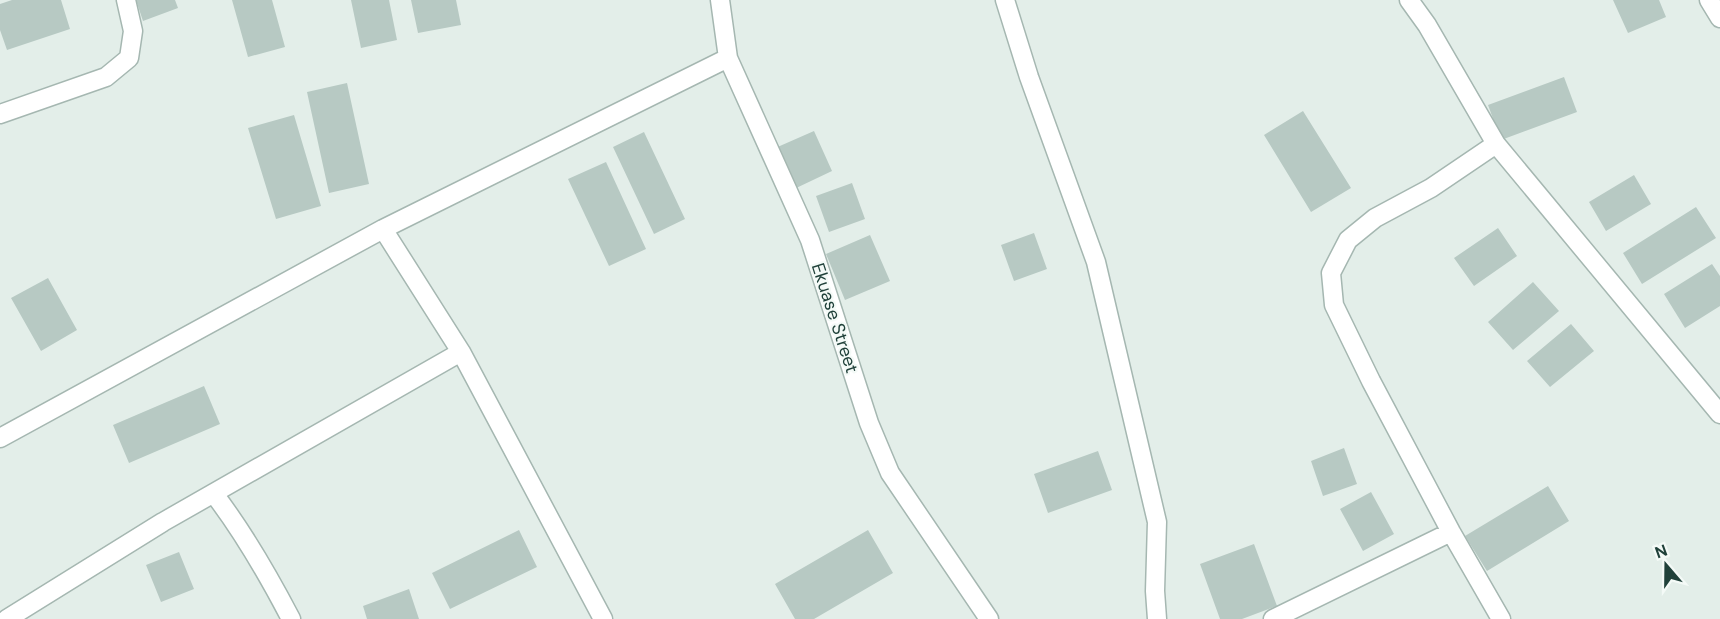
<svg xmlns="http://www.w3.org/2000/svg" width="1720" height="619" viewBox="0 0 1720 619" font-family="'DM Sans',sans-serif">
<rect width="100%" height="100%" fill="#e3eee9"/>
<!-- building -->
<path fill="#b7c9c3" d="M12,0H61L70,29L7,50L0,30V4Z
M136,0H175L178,8L143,21Z
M232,0H272L285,47L248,57Z
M351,0H389L397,40L361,48Z
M411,0H456L461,25L418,33Z
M1613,0H1659L1666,17L1628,33Z
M1564,77L1577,112L1501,140L1488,105Z
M347,83L369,184L329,193L307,92Z
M1303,111L1351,188L1311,212L1264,135Z
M294,115L321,206L276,219L248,128Z
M814,131L832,171L792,190L773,149Z
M644,132L685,219L654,234L613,147Z
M606,162L646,249L609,266L568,179Z
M1634,175L1651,204L1606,231L1589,202Z
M852,183L865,219L829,232L816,196Z
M1696,207L1716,238L1642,284L1623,253Z
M1498,228L1517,256L1474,286L1454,258Z
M1034,233L1047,269L1014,281L1001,245Z
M870,235L890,281L845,300L826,254Z
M1712,264L1720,276V306L1685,328L1664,294Z
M48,278L77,330L41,351L11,298Z
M1533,282L1559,311L1513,350L1488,322Z
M1571,324L1594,351L1550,387L1527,361Z
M204,386L220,424L129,463L113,425Z
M1344,448L1357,484L1323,496L1311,461Z
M1098,451L1112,490L1048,513L1034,474Z
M1548,486L1569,521L1487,571L1465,536Z
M1371,492L1394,534L1363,551L1340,509Z
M519,530L537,567L450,609L432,573Z
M868,530L893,573L814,619H795L775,584Z
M1254,544L1277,606L1242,619H1220L1200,564Z
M179,552L194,589L161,602L146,565Z
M409,589L419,619H367L363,606Z"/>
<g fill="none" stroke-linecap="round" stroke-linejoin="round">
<defs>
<path id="street" d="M720,0L728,58L810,240L869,423L890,473L989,619
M1005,0L1029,77L1096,262L1157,522L1155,591L1157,619
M1409,0L1427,25L1496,144L1720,414
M1709,0L1720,18
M0,114L106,77L129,58L133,31L126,0
M1496,144L1431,188L1375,218L1348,240L1331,273L1334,305L1371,381L1451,532L1501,619
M383,229L461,352L603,619
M0,438L383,229L728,58
M214,494C244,533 268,575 291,619
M7,619L163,522L461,352
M1273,619L1451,532"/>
</defs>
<!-- street casing -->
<use href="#street" stroke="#a5b7b1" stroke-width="21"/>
<!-- street -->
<use href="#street" stroke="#fff" stroke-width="18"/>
</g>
<g text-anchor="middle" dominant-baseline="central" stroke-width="4.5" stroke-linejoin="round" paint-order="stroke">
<!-- street labels -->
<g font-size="18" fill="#20413a" stroke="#f4faf7">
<text transform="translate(835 318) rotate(72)">Ekuase Street</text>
</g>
</g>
<!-- north arrow -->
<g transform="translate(1666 565) rotate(340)" stroke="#f4faf7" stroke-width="4.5" paint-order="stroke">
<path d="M0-4.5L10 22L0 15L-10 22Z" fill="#20413a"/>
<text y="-9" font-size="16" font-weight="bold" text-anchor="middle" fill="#20413a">N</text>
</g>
</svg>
